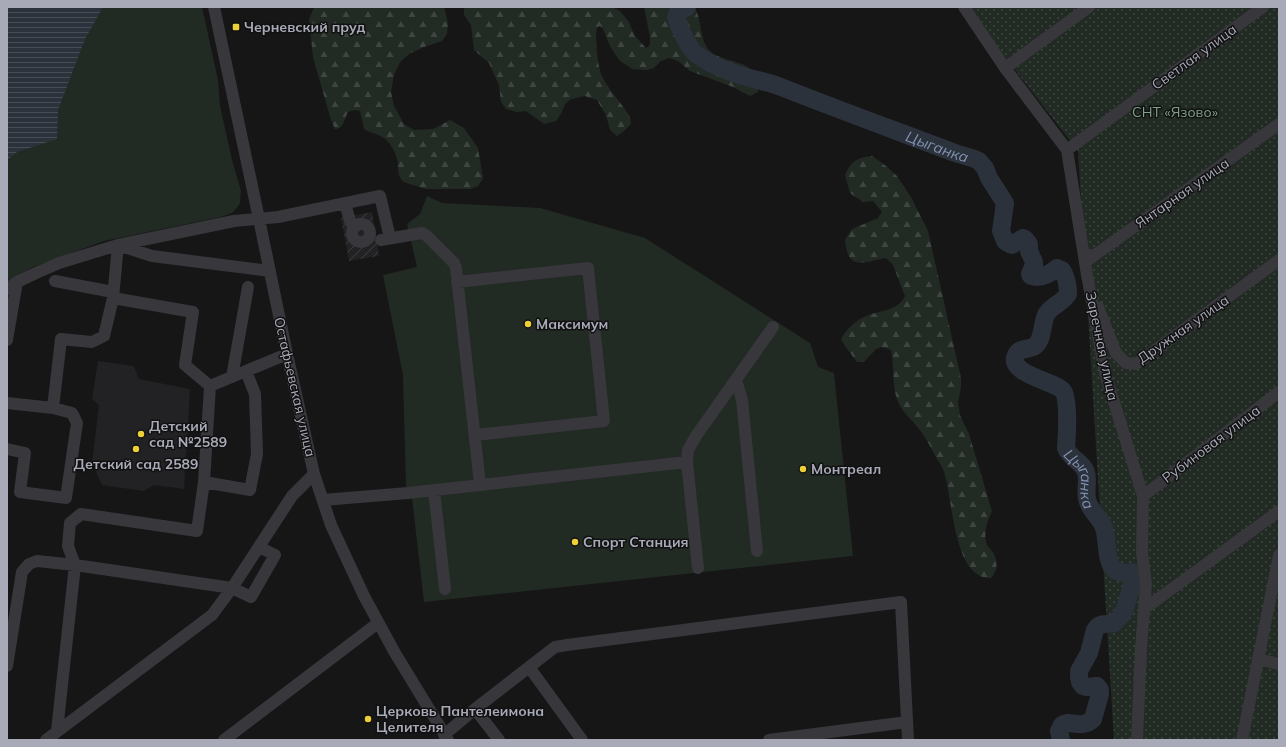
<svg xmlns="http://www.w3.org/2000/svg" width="1286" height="747" viewBox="0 0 1286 747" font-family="Mulish,sans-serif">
<defs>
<pattern id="industrial-furrows" width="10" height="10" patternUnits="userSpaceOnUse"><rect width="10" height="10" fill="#222224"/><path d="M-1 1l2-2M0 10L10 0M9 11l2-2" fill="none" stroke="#3f3f42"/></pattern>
<pattern id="forest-firs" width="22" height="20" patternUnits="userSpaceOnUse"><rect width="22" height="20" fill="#222a24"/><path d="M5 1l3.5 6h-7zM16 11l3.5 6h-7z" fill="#3f4642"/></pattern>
<pattern id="garden-dots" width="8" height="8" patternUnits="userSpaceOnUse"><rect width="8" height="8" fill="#222a24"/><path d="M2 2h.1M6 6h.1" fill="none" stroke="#3f4642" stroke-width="1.8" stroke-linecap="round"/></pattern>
<pattern id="water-rules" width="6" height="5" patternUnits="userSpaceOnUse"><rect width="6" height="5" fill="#2c323b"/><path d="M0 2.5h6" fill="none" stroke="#484d55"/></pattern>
</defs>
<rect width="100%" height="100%" fill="#161617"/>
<!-- built -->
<path fill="#222224" d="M98,361L134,366L139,379L190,389L184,489L154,485L144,491L102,485L92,463L99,405L92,399Z"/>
<!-- industrial -->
<path fill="url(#industrial-furrows)" d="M372,212L379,256L349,261L341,218Z"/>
<!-- green -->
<path fill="#222a24" d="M7,7H202L218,80L220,106L232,160L241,191L240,203L236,209L232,213L221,217L104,241L33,267L7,281Z
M427,196L442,203L540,208L645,238L810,343L818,367L834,373L853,556L424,602L412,498H408L406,486L403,375L383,275L417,267L407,224L420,214Z"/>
<!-- forest -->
<path fill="url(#forest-firs)" d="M314,7H444L448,23L447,34L442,41L424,47L409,54L400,62L394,75L391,92L394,106L404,124L414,130L433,129L450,120L464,128L478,148L483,178L478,186L470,189H425L404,182C396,176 399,167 397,159C395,152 391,143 384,138C379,134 370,133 364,129L360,111L355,110L348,112C344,119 344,129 335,129L331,120L313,57L309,20Z
M466,7H612L620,11L629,22L634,35L646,48L650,45V37L644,7H694C702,19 699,33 706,46C712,58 733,60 744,65C748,67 751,69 755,72L758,87V92L750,96L733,87L690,71L678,61L669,58L661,61L654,68L647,70L632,69L619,60L610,46L603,29L600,26L597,27C595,38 597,65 602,76C609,91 622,103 630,117L631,124L623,132L617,136L610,130L606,115L597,100L585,96L571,99L565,104L562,112L556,121L544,124L526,111L517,112L506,109L501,102L499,85L489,63L474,50L471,25L464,15V9Z
M872,156L886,166L897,176L911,197L928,231L961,378V387L958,402L960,415L969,434L992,511C987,522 983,533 987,545C988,547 991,550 993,552C998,562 998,570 991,578C953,580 953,498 944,472C943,468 940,463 937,459C930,446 924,434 914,423C909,417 903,412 899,404C891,388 895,368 891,350L882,347L876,349L864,362H857L845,346L841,339C845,331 855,321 864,317C878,310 898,312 905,296L893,265L886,258C863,262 848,272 845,240L852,229L878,218L882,212L873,201L863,202L850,193L845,175C852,160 857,158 872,156Z"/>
<!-- garden -->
<path fill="url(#garden-dots)" d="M966,7H1279V740H1114L1078,151Z"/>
<!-- water -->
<path fill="url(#water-rules)" d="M7,7H103L85,39L58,110L57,139L17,152L7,160Z"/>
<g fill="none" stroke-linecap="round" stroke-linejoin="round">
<!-- river -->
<path stroke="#2c323b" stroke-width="18" id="s1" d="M687,7L678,12L676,17C678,25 689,49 696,54C707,62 721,69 734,73C749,79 766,81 781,87C839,110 897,131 955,153L975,159L979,161L985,168L989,178L1005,203L1001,231L1005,241L1008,243L1012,245L1023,238L1025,239L1029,244V251L1034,262V265L1030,274L1031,276C1041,279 1050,274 1057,268L1062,270C1067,278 1068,285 1068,294C1063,303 1050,306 1046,315C1042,323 1043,340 1035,346C1029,350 1020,347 1016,355C1007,374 1055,381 1063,391C1069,399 1067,437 1066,448C1070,459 1082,461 1086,472C1089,482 1084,492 1088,502C1091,512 1101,518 1104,528C1110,546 1101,578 1132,572L1135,575L1125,608L1122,615L1114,623C1106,625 1100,622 1095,630L1089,653L1079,671V677L1080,682L1083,686L1086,687L1097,686L1100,690V694L1093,719C1081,730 1071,719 1062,725L1059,731L1061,740"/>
<!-- minor -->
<path stroke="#37373c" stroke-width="12" d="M214,7L259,219L287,354L314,474L331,525L364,596L395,653L448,740
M964,7L1005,68L1067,150L1087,275L1105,373L1143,496L1142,553L1146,584L1141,648L1137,740
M1005,68L1089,7
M1067,150L1263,7
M345,203L350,221L355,227
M352 233a9 9 0 1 1 18 0a9 9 0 1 1-18 0Z
M381,240L422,233L426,235L454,263L456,268L480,484
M1085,262L1279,124
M55,281L113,292
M457,282L588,268L604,421L475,435
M7,289L17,282L36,273L59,263L118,245L234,221L278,217L380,196L390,238
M1098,307L1116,353L1126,363L1136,364L1279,260
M7,340L17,282
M246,371L210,386L204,482L250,490L257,454L255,394L246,371L287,354
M232,377L248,287
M736,380L742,400L757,551
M210,386L185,365L193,312L113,298L118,245L152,256L270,271
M7,403L53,408L61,339L92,342L104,336L113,298
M7,449L25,453L20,492L66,498L77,423L72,413L53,408
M434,490L445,589
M1143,496L1279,392
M323,500L408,493L687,462
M698,568L687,462L688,450L696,436L773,327
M1144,609L1279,511
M1258,659L1279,664
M7,666L22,572L29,564L37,561L75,565L232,588L251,597L275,555L259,547
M529,667L582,740
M475,709L499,740
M57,731L75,565L68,546L70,523L81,514L197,531L204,482
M444,735L475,709L555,647L567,645L901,602L908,740
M46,740L212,615L232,588L292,496L314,474
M224,740L378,623
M769,740L907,722
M1242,740L1279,555"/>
</g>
<!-- markers -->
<g fill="#edd038" stroke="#111112" stroke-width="1.5">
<rect x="232" y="23" width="8" height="8" rx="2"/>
<circle cx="528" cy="324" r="4"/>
<circle cx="141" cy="434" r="4"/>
<circle cx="136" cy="449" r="4"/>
<circle cx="803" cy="469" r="4"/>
<circle cx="575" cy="542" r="4"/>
<circle cx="368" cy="719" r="4"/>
</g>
<g text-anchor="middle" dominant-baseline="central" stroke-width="3" stroke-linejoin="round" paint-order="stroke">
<!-- poi labels -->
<g font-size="14" font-weight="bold" fill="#a8aab7" stroke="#111112" text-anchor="start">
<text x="244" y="27">Черневский пруд</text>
<text x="536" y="324">Максимум</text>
<text x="149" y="426">Детский<tspan x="149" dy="16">сад №2589</tspan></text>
<text x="136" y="464" text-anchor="middle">Детский сад 2589</text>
<text x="811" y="469">Монтреал</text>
<text x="583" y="542">Спорт Станция</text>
<text x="376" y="711">Церковь Пантелеимона<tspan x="376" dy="16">Целителя</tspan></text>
</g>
<!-- street labels -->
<g font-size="14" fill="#a8aab7" stroke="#111112">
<text transform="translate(1194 57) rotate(-36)">Светлая улица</text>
<text transform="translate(1182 193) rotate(-35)">Янтарная улица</text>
<text transform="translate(1183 329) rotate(-35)">Дружная улица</text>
<text transform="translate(1102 346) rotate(78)">Заречная улица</text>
<text transform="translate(295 387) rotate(77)">Остафьевская улица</text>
<text transform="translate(1211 444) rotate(-37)">Рубиновая улица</text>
</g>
<!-- park labels -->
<g font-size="14" fill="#7fa288" stroke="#111112">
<text x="1175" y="112">СНТ «Язово»</text>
</g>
<!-- water labels -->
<g font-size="15" font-style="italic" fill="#8091b1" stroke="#111112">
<text stroke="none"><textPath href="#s1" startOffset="317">Цыганка</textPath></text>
<text stroke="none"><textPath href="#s1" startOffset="816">Цыганка</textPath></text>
</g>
</g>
<!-- border -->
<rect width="1286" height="747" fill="none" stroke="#a8aab7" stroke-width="16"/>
</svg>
